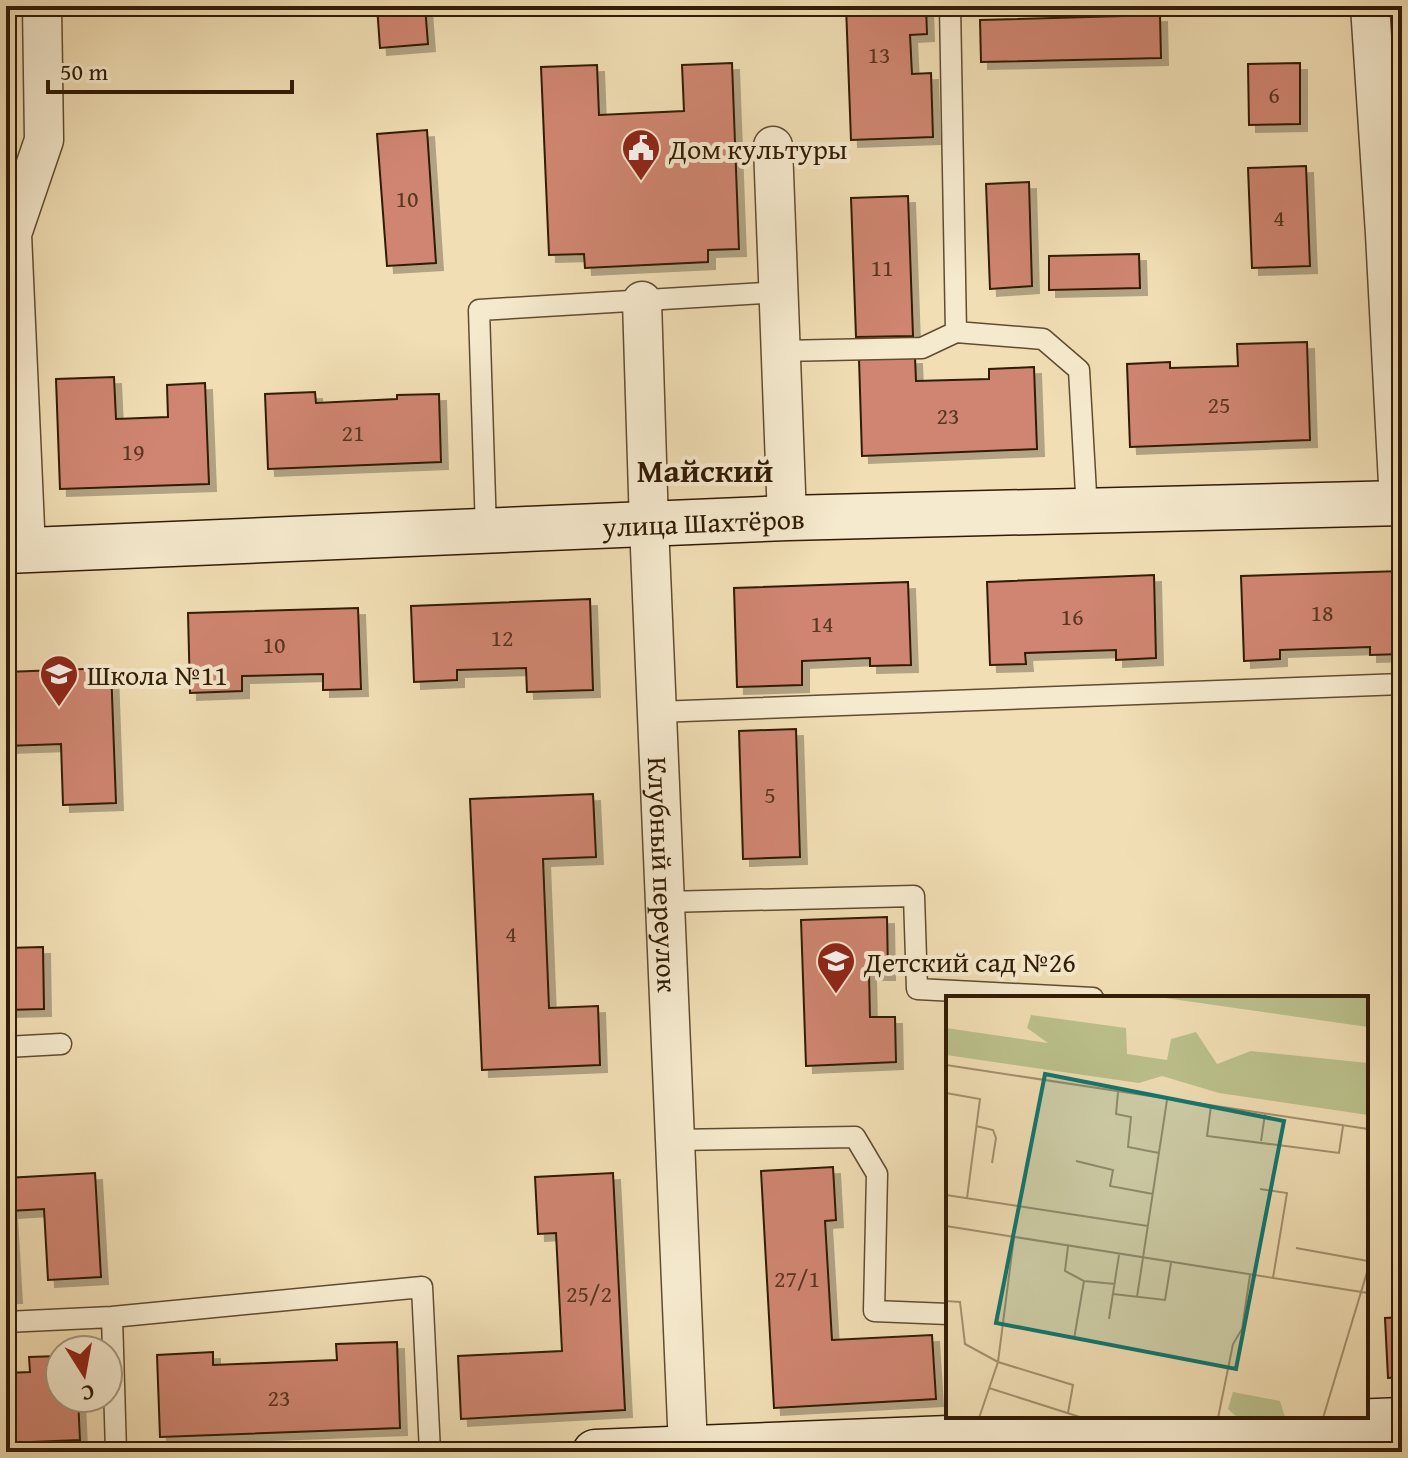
<svg xmlns="http://www.w3.org/2000/svg" width="1408" height="1458" viewBox="0 0 1408 1458" font-family="'Gentium Book Plus',serif">
<defs>
<filter id="shadow"><feDropShadow dx="7" dy="7" stdDeviation="0" flood-color="#0004"/></filter>
</defs>
<rect width="100%" height="100%" fill="#f1deb4"/>
<filter id="stains"><feTurbulence type="fractalNoise" baseFrequency=".0025" numOctaves="4"/><feColorMatrix values="0 0 0 0 .2 0 0 0 0 .09 0 0 0 0 .02 0 0 0 .5 -.17"/></filter>
<radialGradient id="worn" r=".72"><stop offset=".6" stop-color="#630" stop-opacity="0"/><stop offset="1" stop-color="#630" stop-opacity=".3"/></radialGradient>
<!-- building -->
<path fill="#cf8571" stroke="#311b04" stroke-width="2" filter="url(#shadow)" d="M377,6H425L428,44L380,48Z
M846,6H926L927,34L910,35L912,74L931,73L933,137L851,140Z
M1160,15L1161,58L981,62L980,20Z
M732,63L739,249L708,250V262L585,268L584,254L549,255L541,67L597,65L599,115L684,111L682,65Z
M1300,63V124L1249,125L1248,64Z
M427,130L436,263L387,266L377,134Z
M1306,166L1310,266L1252,268L1248,168Z
M1029,182L1032,286L990,289L986,184Z
M908,196L913,336L856,337L851,198Z
M1139,254L1140,288L1049,290V256Z
M1307,342L1310,440L1130,447L1127,364L1170,362V368L1238,366L1237,344Z
M915,357L916,381L989,379V369L1034,367L1037,449L862,456L859,359Z
M114,377L116,419L168,417L167,385L205,383L209,484L60,489L56,379Z
M315,392L316,403L397,399V395L439,394L441,462L268,469L265,394Z
M1402,571V654L1370,655V647L1280,650V659L1244,661L1241,576Z
M1154,575L1156,658L1116,660V650L1025,653L1026,664L990,665L987,582Z
M908,582L911,665L870,666V658L802,661V685L737,687L734,588Z
M590,599L593,690L527,692L526,668L457,670V680L414,682L411,606Z
M358,608L361,689L323,690V674L242,676V691L190,693L188,613Z
M111,668L116,803L63,805L61,744L6,746V672Z
M796,729L800,857L743,859L739,731Z
M593,794L596,857L543,859L549,1008L598,1006L600,1065L482,1070L470,799Z
M887,917L888,973H869L870,1017H895L896,1062L806,1066L801,920Z
M43,947L44,1009L6,1010V948Z
M833,1167L836,1220L825,1221L832,1340L932,1335L936,1399L774,1408L761,1171Z
M95,1173L101,1277L48,1280L44,1209L10,1211L15,1296H6V1178Z
M613,1173L625,1410L461,1419L458,1356L562,1351L556,1233L538,1234L535,1177Z
M1402,1317V1377L1388,1378L1385,1318Z
M397,1342L400,1428L160,1437L157,1355L213,1352V1365L337,1360L336,1344Z
M60,1356V1398H78L80,1440L6,1443V1373L30,1372L29,1357Z"/>
<g fill="none" stroke-linecap="round" stroke-linejoin="round">
<defs>
<path id="lane" d="M950,6L956,332L1043,339L1079,370L1087,511
M781,351L922,348L956,332
M486,531L479,310L779,292
M657,712L1402,684
M665,902L914,896L917,989L1093,998
M6,1047L61,1044
M675,1140L855,1137L877,1174L874,1311L948,1314
M112,1317L116,1452
M6,1322L112,1317L422,1287L430,1452"/>
<g id="street">
<path d="M1370,6L1385,234L1399,503"/>
<path d="M773,146L787,518"/>
<path id="s1" d="M642,301L649,525L688,1448"/>
<path d="M26,550L12,234L44,140L42,6"/>
</g>
<g id="secondary">
<path id="s2" d="M6,551L787,518L1402,503"/>
<path d="M595,1452L1402,1420"/>
</g>
</defs>
<!-- lane casing -->
<use href="#lane" stroke="#614c30" stroke-width="23"/>
<!-- street casing -->
<use href="#street" stroke="#614c30" stroke-width="41"/>
<!-- secondary casing -->
<use href="#secondary" stroke="#311b04" stroke-width="47"/>
<!-- lane -->
<use href="#lane" stroke="#f6eace" stroke-width="20"/>
<!-- street -->
<use href="#street" stroke="#f6eace" stroke-width="38"/>
<!-- secondary -->
<use href="#secondary" stroke="#f6eace" stroke-width="44"/>
</g>
<!-- icons -->
<defs>
<symbol id="civic-pin" viewBox="-11 -11 22 30"><path d="M0 17L-7.5 6A9.5 9.5 0 1 1 7.5 6Z" fill="#8f2418" stroke="#f6eace"/><path d="M-.6-6.5H3V-4.5H.6V-3L4-1V1h2V6H-6V1h2V-1L-.6-3ZM-1.2 2.5V6h2.4V2.5Z" fill="#fff"/></symbol>
<symbol id="school-pin" viewBox="-11 -11 22 30"><path d="M0 17L-7.5 6A9.5 9.5 0 1 1 7.5 6Z" fill="#8f2418" stroke="#f6eace"/><path d="M0-5L7-2L0 1L-7-2ZM-4 1L0 2.5L4 1V4Q0 6-4 4Z" fill="#fff"/></symbol>
</defs>
<g fill-rule="evenodd">
<use href="#civic-pin" x="619" y="126" width="44" height="60"/>
<use href="#school-pin" x="37" y="652" width="44" height="60"/>
<use href="#school-pin" x="814" y="939" width="44" height="60"/>
</g>
<g text-anchor="middle" dominant-baseline="central" stroke-width="8" stroke-linejoin="round" paint-order="stroke">
<!-- number labels -->
<g font-size="24" fill="#58361f">
<text x="879" y="54">13</text>
<text x="1274" y="94">6</text>
<text x="407" y="198">10</text>
<text x="1279" y="217">4</text>
<text x="882" y="267">11</text>
<text x="1219" y="404">25</text>
<text x="948" y="415">23</text>
<text x="353" y="432">21</text>
<text x="133" y="451">19</text>
<text x="1322" y="612">18</text>
<text x="1072" y="616">16</text>
<text x="822" y="623">14</text>
<text x="502" y="637">12</text>
<text x="274" y="644">10</text>
<text x="770" y="794">5</text>
<text x="511" y="933">4</text>
<text x="797" y="1278">27/1</text>
<text x="589" y="1293">25/2</text>
<text x="279" y="1397">23</text>
</g>
<!-- poi labels -->
<g font-size="28" fill="#311b04" stroke="#f6eace" text-anchor="start">
<text x="669" y="148">Дом культуры</text>
<text x="87" y="674">Школа №11</text>
<text x="864" y="961">Детский сад №26</text>
</g>
<!-- street labels -->
<g font-size="28" fill="#311b04" stroke="#f6eace">
<text stroke="none"><textPath href="#s2" startOffset="698">улица Шахтёров</textPath></text>
<text stroke="none"><textPath href="#s1" startOffset="574">Клубный переулок</textPath></text>
</g>
<!-- quarter labels -->
<g font-size="32" font-weight="bold" fill="#311b04" stroke="#f6eace">
<text x="705" y="470">Майский</text>
</g>
</g>
<!-- overview -->
<g transform="translate(946 996)">
<rect width="422" height="422" fill="#f1deb4"/>
<path d="M205,0H422V31ZM85,19L180,32L181,58L221,64L225,43L250,36L271,68L305,55L422,67V119L273,97L216,80L193,87L0,59V32L102,47L81,32ZM287,396L334,405L339,421L292,422L282,413Z" fill="#bbc18c"/>
<path fill="none" stroke="#a4906e" stroke-width="2" d="M0,69L422,133M172,96L170,118L185,121L182,151L213,157M0,97L34,103L21,202M265,110L261,140L393,157L397,130M30,130L47,134L50,142L46,167M315,145L319,118M130,165L167,174L164,190L207,198M314,193L341,197L327,282M0,199L202,230M0,230L422,297M122,250L119,275L138,285L128,343M350,252L422,265M138,285L169,288M167,298L219,304L225,267M191,301L221,104M0,305L14,306L19,348L52,366L127,389L122,417M163,323L173,259M43,392L137,422M33,422L52,366L68,241M272,422L287,348L296,333L304,279M377,422L422,273"/>
<path fill="#0f766e" fill-opacity="0.15" stroke="#0f766e" stroke-width="4" d="M99,78L338,125L290,373L50,327Z"/>
<rect width="422" height="422" fill="none" stroke="#311b04" stroke-width="4"/>
</g>
<!-- margin -->
<rect width="1408" height="1458" fill="none" stroke="#f1deb4" stroke-width="32"/>
<rect x="8" y="8" width="1392" height="1442" fill="none" stroke="#311b04" stroke-width="4"/>
<rect x="16" y="16" width="1376" height="1426" fill="none" stroke="#311b04" stroke-width="2"/>
<!-- north arrow -->
<g transform="translate(84 1374) rotate(169)"><circle r="38" fill="#f6eace" stroke="#a7977d" stroke-width="2"/>
<path d="M0-6L14 30L0 20L-14 30Z" fill="#8f2418"/>
<text y="-12" font-size="22" font-weight="bold" text-anchor="middle" fill="#311b04">С</text>
</g>
<!-- scale -->
<path d="M48 80v12h244v-12" fill="none" stroke="#311b04" stroke-width="4"/>
<text x="60" y="80" font-size="24" fill="#311b04" stroke="#f6eace" stroke-width="6" paint-order="stroke">50 m</text>
<rect width="100%" height="100%" filter="url(#stains)"/>
<rect width="100%" height="100%" fill="url(#worn)"/>
</svg>
